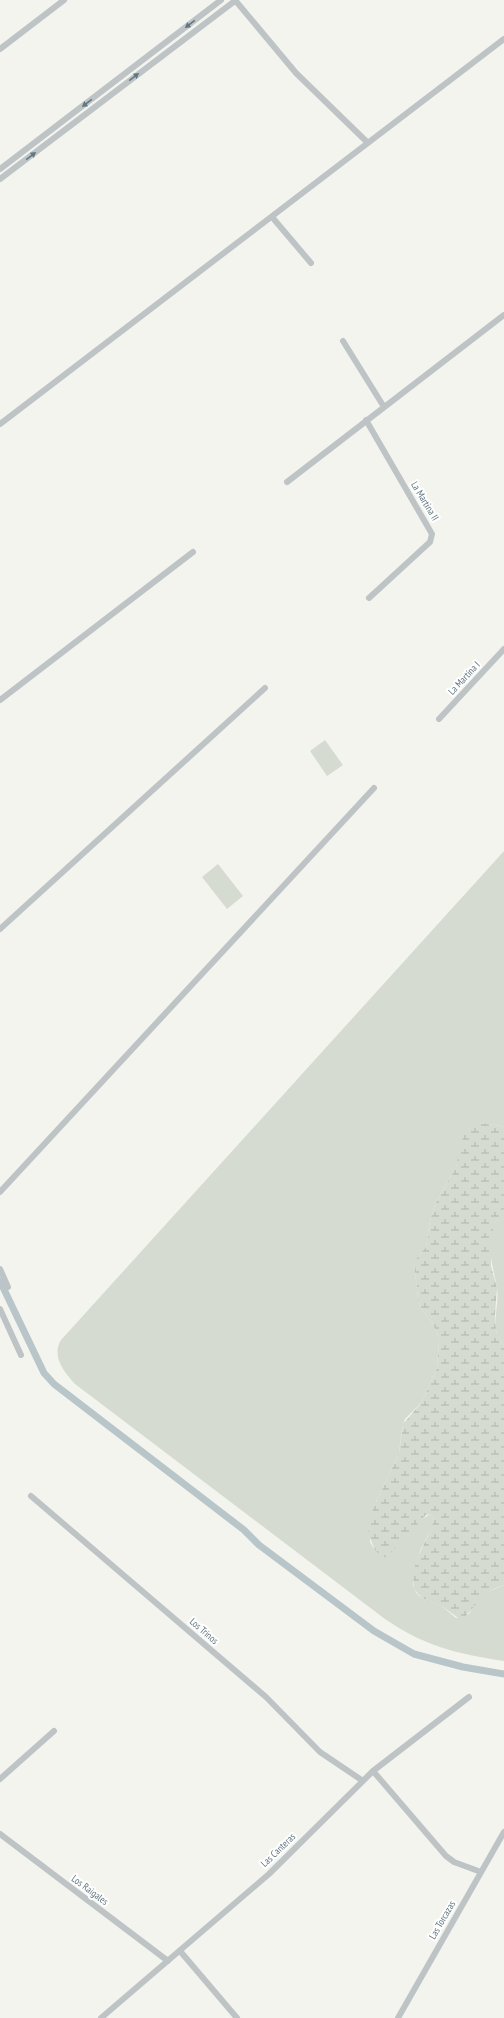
<svg xmlns="http://www.w3.org/2000/svg" width="504" height="2018" viewBox="0 0 504 2018" font-family="'PT Sans Narrow',sans-serif">
<defs>
<pattern id="wetland-marsh" width="20" height="14" patternUnits="userSpaceOnUse"><rect width="20" height="14" fill="#d5dbd0"/><path d="M1 5h8M5 5V1M11 12h8M15 12V8" fill="none" stroke="#b0b6ae"/></pattern>
</defs>
<rect width="100%" height="100%" fill="#f4f4ef"/>
<!-- grass -->
<path fill="#d5dbd0" d="M325,740L343,765L327,776L310,751Z
M504,851V1128L502,1126L480,1123L469,1128L456,1167L435,1204L430,1221L426,1247L415,1260V1272L418,1299L422,1310L433,1324L439,1339L437,1368L422,1402L405,1419L402,1429L399,1453L372,1511L370,1542L375,1550L430,1514L434,1518L431,1529L420,1551L413,1584C415,1601 433,1600 444,1608C448,1611 452,1615 456,1618L469,1614L477,1600L485,1593L504,1585V1661C457,1654 424,1646 385,1619L75,1384C64,1372 51,1356 61,1340Z
M218,864L243,896L227,909L202,877Z
M504,1209V1345C488,1329 500,1307 497,1288C494,1271 488,1254 491,1236C492,1226 498,1217 504,1209Z"/>
<!-- wetland -->
<path fill="url(#wetland-marsh)" d="M480,1123L502,1126L504,1128V1209L496,1221L491,1236V1266L497,1288L495,1316L496,1331L501,1342L504,1345V1585C476,1594 480,1605 461,1620L443,1607L422,1598L414,1589C410,1559 428,1544 434,1518L430,1514L426,1515L388,1556L383,1558L375,1550L368,1533L372,1511L399,1453L403,1424L422,1402L437,1368L439,1339L433,1324L422,1310L418,1299L415,1272V1260L426,1247L430,1221L435,1204L456,1167L461,1144L465,1132L474,1124Z"/>
<g fill="none" stroke-linecap="round" stroke-linejoin="round">
<!-- canal -->
<path stroke="#b8c6ca" stroke-width="7" d="M0,1281L44,1373L54,1384L244,1530L259,1545L374,1631L414,1654L463,1667L504,1674"/>
<!-- street -->
<path stroke="#bec4c6" stroke-width="6" d="M235,0L296,73L368,143
M0,49L64,0
M0,169L221,0
M0,179L236,0
M272,217L311,263
M343,341L384,407
M366,420L432,534L430,542L369,598
M0,424L504,39
M287,482L504,315
M0,700L193,552
M439,719L504,649
M0,929L265,688
M0,1192L374,788
M0,1269L8,1287
M0,1309L21,1355
M31,1496L266,1697L320,1752L363,1781
M373,1771L446,1856L454,1862L481,1872
M0,1779L54,1731
M0,1834L168,1961
M180,1951L237,2018
M101,2018L269,1874L373,1771L469,1697
M398,2018L504,1832"/>
</g>
<!-- one-way arrows -->
<defs><path id="oneway-solid" d="M-6-.8H1V-3.2L6.5 0L1 3.2V.8H-6Z"/></defs>
<g fill="#617782">
<use href="#oneway-solid" transform="translate(190 24) rotate(143)"/>
<use href="#oneway-solid" transform="translate(134 77) rotate(-37)"/>
<use href="#oneway-solid" transform="translate(87 103) rotate(143)"/>
<use href="#oneway-solid" transform="translate(31 156) rotate(-37)"/>
</g>
<g text-anchor="middle" dominant-baseline="central" stroke-width="4" stroke-linejoin="round" paint-order="stroke">
<!-- street labels -->
<g font-size="10" fill="#617782" stroke="#fff">
<text transform="translate(425 501) rotate(59)">La Martina II</text>
<text transform="translate(464 678) rotate(-47)">La Martina I</text>
<text transform="translate(204 1631) rotate(41)">Los Trinos</text>
<text transform="translate(278 1850) rotate(-44)">Las Canteras</text>
<text transform="translate(90 1890) rotate(37)">Los Raigales</text>
<text transform="translate(442 1920) rotate(-60)">Las Torcazas</text>
</g>
</g>
</svg>
